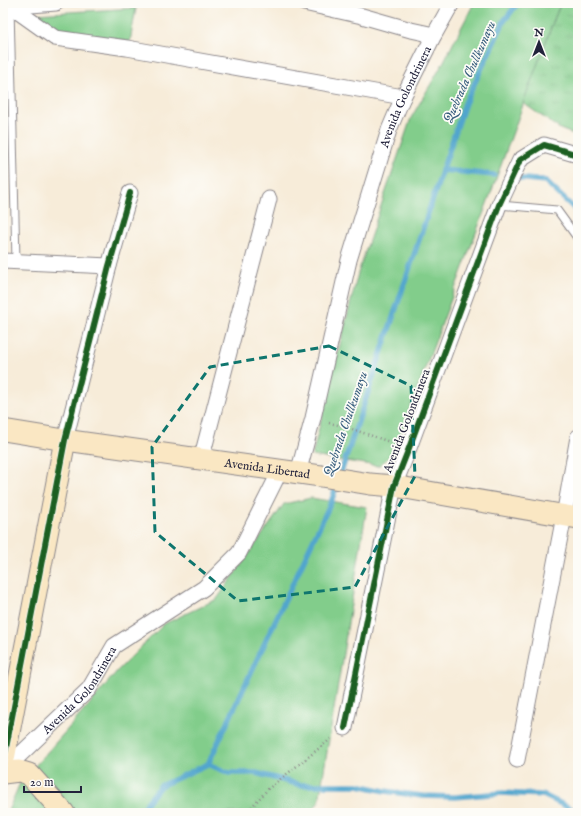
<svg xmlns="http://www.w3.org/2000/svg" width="581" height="816" viewBox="0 0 581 816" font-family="'IM FELL English',serif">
<defs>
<pattern id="park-tufts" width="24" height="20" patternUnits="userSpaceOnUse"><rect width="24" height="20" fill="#82cd8b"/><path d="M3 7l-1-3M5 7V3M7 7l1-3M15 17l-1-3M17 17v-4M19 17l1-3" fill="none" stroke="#70b079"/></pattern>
</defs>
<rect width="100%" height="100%" fill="#fdfcf7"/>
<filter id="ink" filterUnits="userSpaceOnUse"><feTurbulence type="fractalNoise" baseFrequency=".025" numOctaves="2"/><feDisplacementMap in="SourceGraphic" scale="8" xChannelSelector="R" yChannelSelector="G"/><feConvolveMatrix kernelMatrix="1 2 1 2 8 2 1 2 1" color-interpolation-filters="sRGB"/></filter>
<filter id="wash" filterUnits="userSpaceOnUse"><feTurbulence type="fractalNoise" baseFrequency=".012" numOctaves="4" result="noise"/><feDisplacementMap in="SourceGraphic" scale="16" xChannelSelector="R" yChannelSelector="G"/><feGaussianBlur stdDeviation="0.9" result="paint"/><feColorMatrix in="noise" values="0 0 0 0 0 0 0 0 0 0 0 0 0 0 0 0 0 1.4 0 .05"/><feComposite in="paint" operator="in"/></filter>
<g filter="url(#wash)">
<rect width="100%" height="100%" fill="#f7ecd9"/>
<!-- grass -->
<path fill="#82cd8b" stroke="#527863" d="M474,3H561L555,17L488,201L393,454L378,466L312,456L358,273L411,118L443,63Z
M136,8L130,42L58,28L35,14Z
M311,498L367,507L319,801L311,813H7L20,783L88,706L118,670L164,624L217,599L284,504Z"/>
<!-- park -->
<path fill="url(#park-tufts)" stroke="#527863" d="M561,3H578V136L560,129L523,103L555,17Z"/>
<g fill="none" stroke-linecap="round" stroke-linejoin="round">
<!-- stream -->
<path stroke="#51a5cd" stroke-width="5.5" d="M442,170L494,175
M516,178L545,181L578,212
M208,764L229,773H256L301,785H358L385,791L422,796L455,797L502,793L543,795L574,810L578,811
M139,813L160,786L208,764L331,502L465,103L504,21L518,3"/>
</g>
</g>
<g filter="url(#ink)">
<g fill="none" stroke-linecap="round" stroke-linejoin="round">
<defs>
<path id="lane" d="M10,7L16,261
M499,205L557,210L578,239"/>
<g id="street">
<path d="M304,3L362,16L411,30L434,35"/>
<path d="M10,6L55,38L127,48L403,97"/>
<path d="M6,7L56,3"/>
<path d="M3,261L109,266"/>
<path d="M65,440L109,266L130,193"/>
<path d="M201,460L269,199"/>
<path id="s1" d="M298,473L313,418L349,260L389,130L403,97L434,35L452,3"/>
<path d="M345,728L394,486L409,448L499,205L520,160L544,145L578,155"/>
<path d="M517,760L564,516L578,437"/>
<path id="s2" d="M3,771L89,689L114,646L204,588L239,553L280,471"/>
</g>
<g id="secondary">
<path id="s3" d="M3,430L65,440L321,476L370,484L394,486L578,518"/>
<path d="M3,764L65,440"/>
<path d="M3,773L19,771L29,774L64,813"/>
</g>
</defs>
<!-- lane casing -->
<use href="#lane" stroke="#8c878a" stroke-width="9"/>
<!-- street casing -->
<use href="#street" stroke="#8c878a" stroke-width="17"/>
<!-- secondary casing -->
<use href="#secondary" stroke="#8c878a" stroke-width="23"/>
<!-- path -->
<path stroke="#8c878a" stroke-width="2.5" stroke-dasharray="1 3" stroke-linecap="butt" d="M329,423L343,426L393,443
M246,813L268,789L332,738"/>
<!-- lane -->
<use href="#lane" stroke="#fff" stroke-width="7"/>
<!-- street -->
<use href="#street" stroke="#fff" stroke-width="15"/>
<!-- secondary -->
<use href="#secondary" stroke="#fae7c3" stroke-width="21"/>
<defs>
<path id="cycleway" d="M345,728L394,486L409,448L499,205L520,160L544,145L578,155
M3,764L65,440L109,266L130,193"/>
</defs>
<!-- cycleway casing -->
<use href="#cycleway" stroke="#fdfcf7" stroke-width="8"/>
<!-- cycleway -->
<use href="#cycleway" stroke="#1b5e20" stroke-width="6"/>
</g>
</g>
<!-- marked area -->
<path fill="none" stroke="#0f766e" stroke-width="3" stroke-dasharray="8 5" stroke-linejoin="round" d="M329,346L411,386L415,476L355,587L238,601L155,532L152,447L210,367Z"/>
<g text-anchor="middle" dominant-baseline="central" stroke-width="3.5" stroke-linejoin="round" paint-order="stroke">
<!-- street labels -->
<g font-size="12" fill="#22223b" stroke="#fdfcf7">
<text stroke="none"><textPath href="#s1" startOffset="392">Avenida Golondrinera</textPath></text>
<text transform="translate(407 421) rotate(-69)">Avenida Golondrinera</text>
<text stroke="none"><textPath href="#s3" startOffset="267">Avenida Libertad</textPath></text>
<text stroke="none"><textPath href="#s2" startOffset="112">Avenida Golondrinera</textPath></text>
</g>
<!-- water labels -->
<g font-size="13" font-style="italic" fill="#375d7d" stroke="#fdfcf7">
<text transform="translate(470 72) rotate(-66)">Quebrada Chullkumayu</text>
<text transform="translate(346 424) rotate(-71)">Quebrada Chullkumayu</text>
</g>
</g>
<!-- margin -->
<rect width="581" height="816" fill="none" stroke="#fdfcf7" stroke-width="16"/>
<!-- north arrow -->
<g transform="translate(539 42)" stroke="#fdfcf7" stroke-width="3" paint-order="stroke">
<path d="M0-3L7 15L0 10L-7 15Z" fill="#22223b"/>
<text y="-6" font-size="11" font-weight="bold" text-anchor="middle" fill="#22223b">N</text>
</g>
<!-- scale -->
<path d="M24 786v6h57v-6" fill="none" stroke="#22223b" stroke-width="2"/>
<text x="30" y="786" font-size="12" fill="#22223b" stroke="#fdfcf7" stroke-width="3" paint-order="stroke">20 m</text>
</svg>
